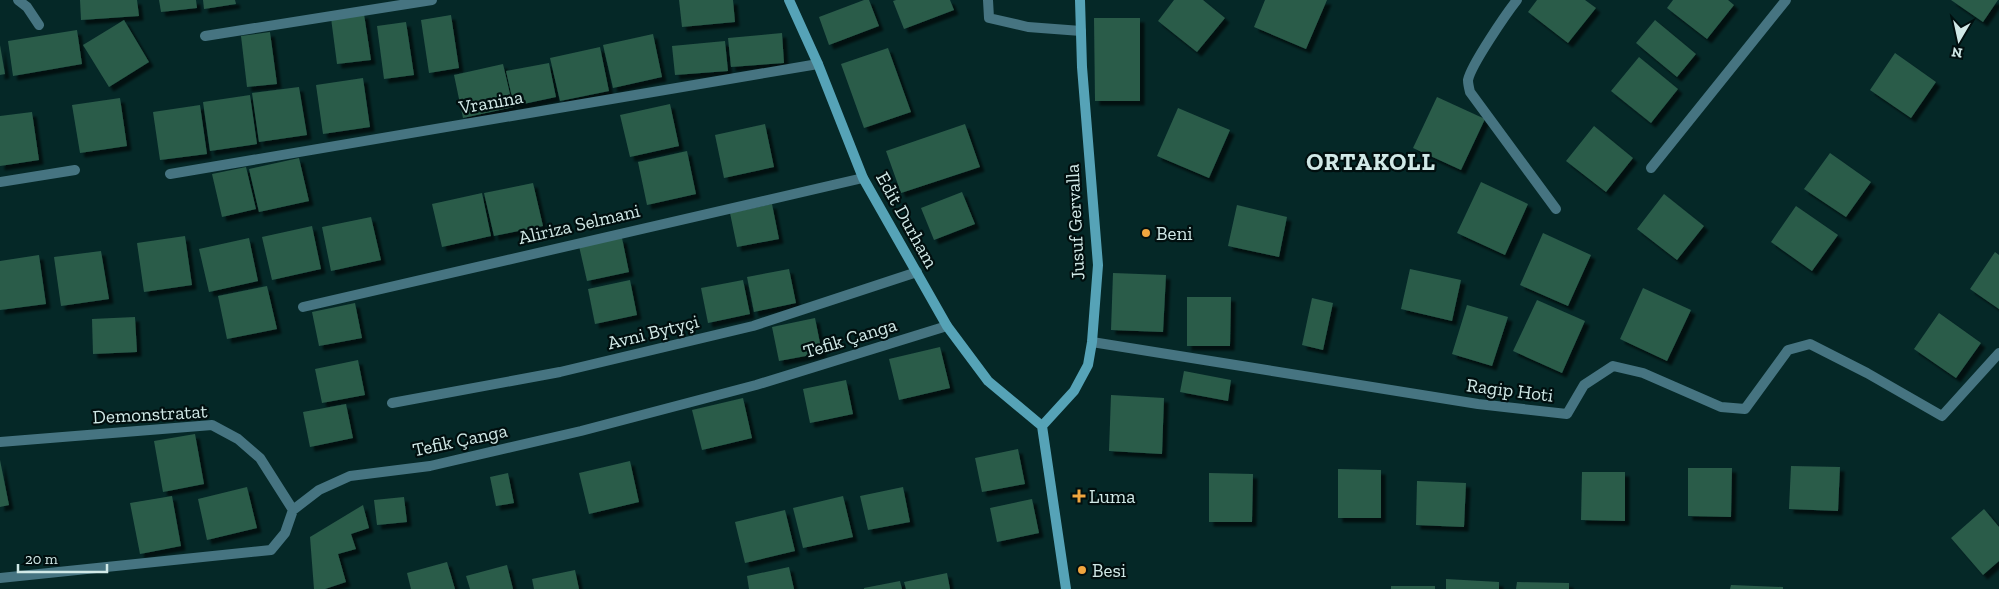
<svg xmlns="http://www.w3.org/2000/svg" width="1999" height="589" viewBox="0 0 1999 589" font-family="'Zilla Slab',serif">
<defs>
<filter id="shadow"><feDropShadow dx="4.5" dy="4.5" stdDeviation="1" flood-color="#0009"/></filter>
</defs>
<rect width="100%" height="100%" fill="#052827"/>
<!-- building -->
<path fill="#2b5b4a" filter="url(#shadow)" d="M80,0H137L139,16L81,20Z
M159,0H196L197,8L161,12Z
M203,0H235L236,4L204,9Z
M679,0H733L735,22L682,27Z
M864,0H869L879,26L829,45L819,17Z
M896,0H950L954,10L904,29L893,1Z
M1174,0H1203L1225,18L1197,52L1158,21Z
M1265,0H1327L1306,49L1254,27Z
M1537,0H1585L1596,8L1568,43L1528,12Z
M1673,0H1728L1734,5L1707,39L1667,8Z
M1951,0H1998L1983,22Z
M364,14L371,60L337,64L331,18Z
M451,15L459,68L429,73L421,20Z
M1094,18H1140V101H1095Z
M124,20L149,62L109,87L83,45Z
M1655,20L1696,54L1677,77L1636,43Z
M406,22L414,75L384,79L377,26Z
M77,30L82,64L13,76L8,41Z
M270,32L277,84L247,87L241,36Z
M782,33L784,63L731,67L728,38Z
M653,34L662,77L613,88L603,45Z
M725,41L728,71L675,75L672,46Z
M0,45L5,74L0,75Z
M600,47L609,91L560,101L550,58Z
M888,48L911,112L864,128L841,64Z
M1895,53L1936,82L1911,118L1870,90Z
M1639,57L1678,89L1651,123L1611,91Z
M549,63L556,97L514,106L506,71Z
M503,64L513,107L463,118L454,75Z
M363,78L370,127L323,134L316,85Z
M299,87L307,135L259,142L252,93Z
M250,95L257,144L210,151L203,102Z
M1437,97L1485,119L1461,170L1413,148Z
M120,98L127,146L80,153L72,105Z
M670,104L679,146L630,157L620,115Z
M200,105L207,154L160,160L153,112Z
M1178,108L1230,130L1209,178L1157,156Z
M32,112L39,160L0,166V116Z
M765,124L774,167L724,178L715,135Z
M965,124L980,167L901,193L886,151Z
M1594,126L1633,158L1606,192L1566,161Z
M687,151L696,194L647,205L638,162Z
M1830,153L1871,182L1846,217L1804,189Z
M299,158L309,201L259,212L249,169Z
M246,167L256,209L222,217L212,174Z
M1481,182L1528,204L1505,255L1457,233Z
M533,183L543,226L494,236L484,193Z
M962,192L975,224L934,240L921,208Z
M482,193L491,236L442,247L432,204Z
M1664,194L1704,226L1677,260L1637,229Z
M772,204L779,239L737,247L730,213Z
M1237,205L1287,217L1279,257L1228,246Z
M1796,206L1838,235L1812,271L1771,242Z
M371,217L381,260L331,271L322,227Z
M312,226L321,269L272,280L262,237Z
M1543,233L1591,255L1568,306L1520,285Z
M185,236L192,285L144,292L137,243Z
M249,238L258,281L209,292L199,249Z
M622,238L629,272L587,281L579,246Z
M101,251L109,299L61,306L54,257Z
M1995,252L1999,255V309L1970,289Z
M39,255L46,304L0,310V261Z
M789,269L796,303L754,312L747,277Z
M1410,269L1461,280L1452,321L1401,309Z
M1113,273L1166,275L1163,332L1111,330Z
M630,280L637,315L595,324L588,289Z
M743,280L750,314L708,323L701,288Z
M267,286L277,329L227,339L218,296Z
M1643,288L1691,310L1667,361L1620,339Z
M1187,297H1231L1230,346H1187Z
M1312,298L1333,303L1323,350L1302,345Z
M1537,300L1585,321L1562,373L1513,351Z
M355,303L362,338L319,346L312,312Z
M1467,305L1508,317L1492,366L1452,354Z
M1939,313L1981,343L1956,378L1914,349Z
M135,317L137,352L93,354L92,319Z
M815,318L822,353L779,361L772,327Z
M940,347L950,388L899,400L889,359Z
M358,360L365,395L322,403L315,369Z
M1184,371L1231,380L1228,401L1180,392Z
M846,380L853,414L810,423L803,389Z
M1111,395L1164,398L1162,454L1109,451Z
M743,398L752,438L702,450L692,410Z
M346,404L353,438L310,447L303,412Z
M195,434L204,484L163,492L154,441Z
M1018,449L1025,484L982,492L975,458Z
M0,460L9,505L0,507Z
M630,461L639,502L589,514L579,473Z
M1791,466L1840,467L1838,511L1789,509Z
M1688,468H1732L1731,517L1688,516Z
M1338,469L1381,470V518H1338Z
M1582,472H1625V521L1581,520Z
M508,473L514,503L496,506L490,477Z
M1209,473L1253,474L1252,522H1209Z
M1417,481L1466,483L1464,527L1416,525Z
M247,487L257,528L207,540L198,499Z
M903,487L910,522L868,530L860,496Z
M172,496L181,546L140,554L130,503Z
M843,496L853,537L803,548L793,508Z
M404,497L407,522L377,525L374,500Z
M1032,499L1039,533L997,542L990,508Z
M363,505L369,528L351,534L356,549L338,554L346,582L325,589H314L310,537Z
M1984,509L1999,527V561L1983,575L1951,538Z
M785,510L795,551L745,563L735,522Z
M447,562L455,589H411L407,573Z
M507,565L513,589H470L466,576Z
M789,567L794,589H749L747,576Z
M575,570L579,589H534L532,579Z
M947,573L950,589H906L904,582Z
M1446,579L1499,582V589H1446Z
M900,581L902,589H864V588Z
M1517,582L1569,583V589H1516Z
M1731,585L1783,587V589H1730Z
M1391,586H1435V589H1391Z"/>
<g fill="none" stroke-linecap="round" stroke-linejoin="round">
<!-- street -->
<path stroke="#467481" stroke-width="10" d="M18,0L27,7L39,25
M988,0L989,18L1028,27L1081,31
M1517,0C1506,14 1471,65 1468,80C1468,84 1469,88 1470,92L1556,209
M205,36L432,0
M1651,168L1786,0
M170,174L818,64
M0,182L75,170
M303,307L863,178
M1092,342L1478,404L1567,414L1584,385L1613,366L1643,373L1721,407L1745,409L1788,350L1810,344L1867,373L1942,416L1999,353
M392,403L560,372L753,326L917,272
M0,442L212,425L238,439L260,458L293,510
M0,578L271,550L285,533L293,510L319,490L350,476L430,466L581,431L756,385L947,326"/>
<!-- secondary -->
<path stroke="#56a3b7" stroke-width="10" d="M789,0L818,64L863,178L947,326L988,381L1042,426
M1042,426L1074,391L1088,365L1092,342L1098,265L1082,67L1080,0
M1042,426L1066,589"/>
</g>
<!-- markers -->
<g fill="#f0a63f" stroke="#010f0f" stroke-width="2">
<circle cx="1146" cy="233" r="5"/>
<path d="M1076.5 488.5h5v5h5v5h-5v5h-5v-5h-5v-5h5z"/>
<circle cx="1082" cy="570" r="5"/>
</g>
<g text-anchor="middle" dominant-baseline="central" stroke-width="4.5" stroke-linejoin="round" paint-order="stroke">
<!-- street labels -->
<g font-size="19" fill="#d1e9e7" stroke="#010f0f">
<text transform="translate(491 102) rotate(-10)">Vranina</text>
<text transform="translate(907 220) rotate(61)">Edit Durham</text>
<text transform="translate(1075 222) rotate(-93)">Jusuf Gervalla</text>
<text transform="translate(579 224) rotate(-13)">Aliriza Selmani</text>
<text transform="translate(653 332) rotate(-14)">Avni Bytyçi</text>
<text transform="translate(850 338) rotate(-17)">Tefik Çanga</text>
<text transform="translate(1510 390) rotate(7)">Ragip Hoti</text>
<text transform="translate(150 414) rotate(-3)">Demonstratat</text>
<text transform="translate(460 440) rotate(-12)">Tefik Çanga</text>
</g>
<!-- poi labels -->
<g font-size="19" fill="#d1e9e7" stroke="#010f0f" text-anchor="start">
<text x="1156" y="233">Beni</text>
<text x="1089" y="496">Luma</text>
<text x="1092" y="570">Besi</text>
</g>
<!-- district labels -->
<g font-size="24" font-weight="bold" letter-spacing="1" fill="#d1e9e7" stroke="#010f0f">
<text x="1371" y="161">ORTAKOLL</text>
</g>
</g>
<!-- north arrow -->
<g transform="translate(1959 40) rotate(189)" stroke="#010f0f" stroke-width="4" paint-order="stroke">
<path d="M0-4L9 19L0 12L-9 19Z" fill="#d1e9e7"/>
<text y="-8" font-size="14" font-weight="bold" text-anchor="middle" fill="#d1e9e7">N</text>
</g>
<!-- scale -->
<path d="M18 564v8h89v-8" fill="none" stroke="#d1e9e7" stroke-width="2.5"/>
<text x="25" y="564" font-size="15" fill="#d1e9e7" stroke="#010f0f" stroke-width="4" paint-order="stroke">20 m</text>
</svg>
